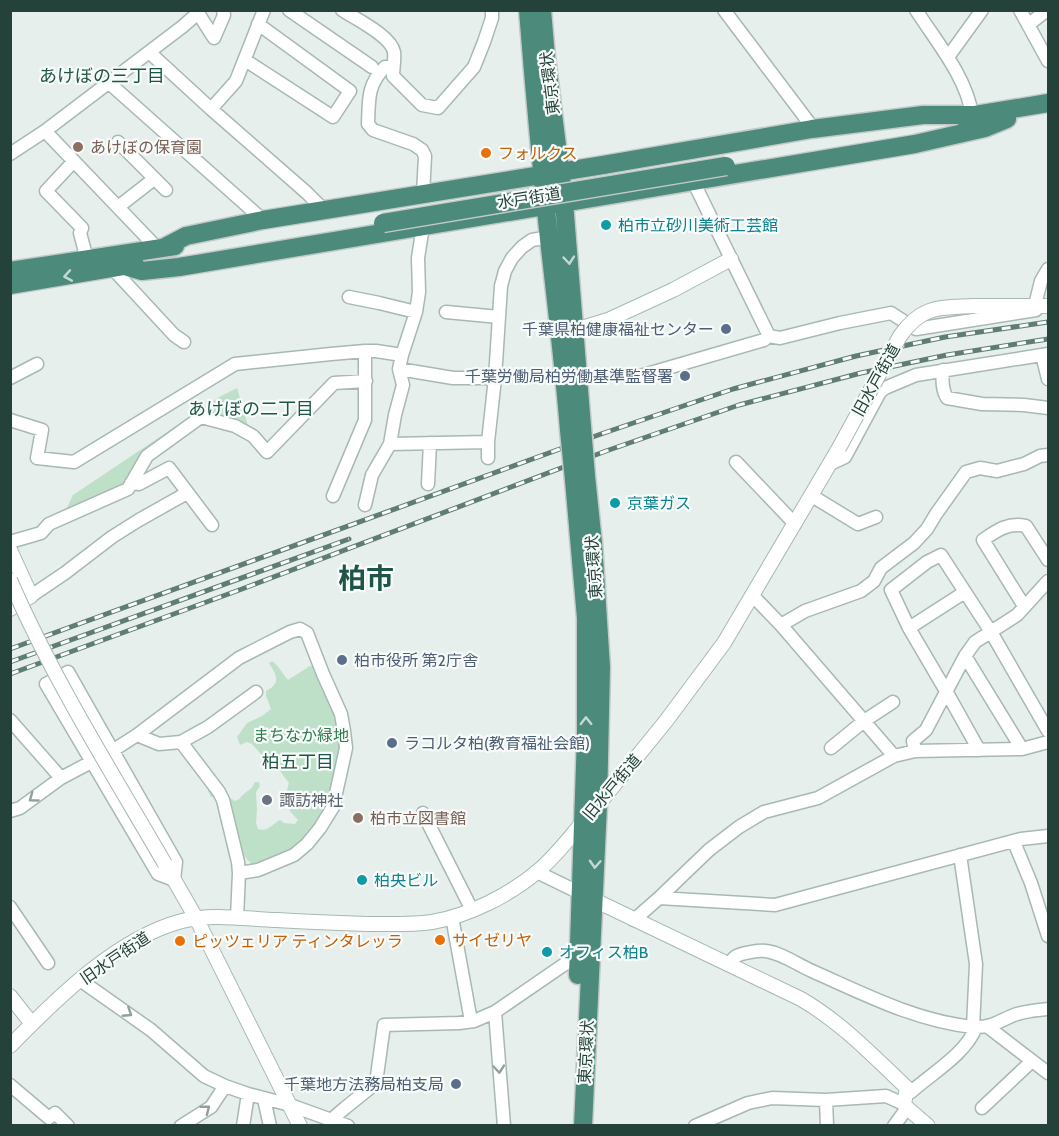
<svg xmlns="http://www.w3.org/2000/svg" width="1059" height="1136" viewBox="0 0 1059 1136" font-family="Cabin,'Noto Sans JP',sans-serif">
<rect width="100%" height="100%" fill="#e6efeb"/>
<!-- green -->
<path fill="#bfe0c8" d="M237,388L249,429L198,413L140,455L124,485L65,512L73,495L221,396Z
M272,661C279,666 282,673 288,680L310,666L317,667L335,706L344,741L331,801L307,837L292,851L254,866C236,851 226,819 217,797H211L208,791L210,786L235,801C241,799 240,797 244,794C250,788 250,792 255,782H259L260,786L256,792L257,810L256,823L258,829C268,832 271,825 280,820L284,823L295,824L298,820L289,810L281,794L287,790L289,783L280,771L264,758L252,744L247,742L240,745L237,737L247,723L262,716L271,709L266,696V691C282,683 276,674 269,663Z"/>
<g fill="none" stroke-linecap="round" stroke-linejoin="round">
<defs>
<path id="minor" d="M289,10L372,67
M342,10C356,19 391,36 394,52C395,60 393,69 393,76L422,105L438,108L474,67L484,42L492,18V10
M724,10L810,124L812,129
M916,10C936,41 967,78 972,115
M1020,10L1048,61
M1028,25L1047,10
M149,52L211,109L307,193L324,210
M948,57L982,10
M245,60L333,117L350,91L258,24
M393,66L385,67C367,85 369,100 368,124L373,130L413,144L422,150L425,156L423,194
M108,82L263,220
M211,109L236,81L264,10
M45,131L158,249
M118,142L166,190
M10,154L45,131L182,27L198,13L214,38L224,15L223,10
M74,161L46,191L82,228L80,233L87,259
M693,181L769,336L780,338L840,323L891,313L916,329L1036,310
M118,207L154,179
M112,268L174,335L184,342
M349,297L379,303L416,312
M1035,305L1041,281L1048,269
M446,312L499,317
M1042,355L1048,379
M399,369L453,378H495
M943,370C942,379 942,390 947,398L982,404L1024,405L1048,408
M640,376L764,340L769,336
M10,378L37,364
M10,420L42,430L37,458L74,462L235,364L331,354L365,351H376L402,355
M390,444L488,442
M488,458V442L495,378L501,286L505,271L512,258L522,247L532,240L549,237
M736,462L795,524
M830,464L845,457L880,392L885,388L916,375L1048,354
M131,483L139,484L169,468L212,525
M428,484L430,443
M333,496L365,420V351
M812,496L858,524L876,517
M365,505L372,475L390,444L395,415L403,385L399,369L402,355L416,312L419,292L418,258L423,226
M10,542L41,533L49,524L128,489L147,456L201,417L235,426L253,436L267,452L334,383L366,381
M31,596L65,573L112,537L139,520L187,493
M753,596L781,625L894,756
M1024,606L983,540C997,530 1009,522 1026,526L1048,560
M781,625L805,611L861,591L874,581L881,568L914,543L927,529L936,514L966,472L980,468L997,471L1024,464L1040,456L1048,455
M909,628L965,592
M965,656L1022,749
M68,672L176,862L174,880L158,874L46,684Z
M10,720L61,778
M137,735L159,744L181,742L208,727L256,692
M181,742L219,792L223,800L238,862L239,873L237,918
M831,748L864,721L893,702
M979,750L946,691L909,628L891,590L927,562L941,555L991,632L1048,731
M915,751L913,741L926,730L965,656L975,642L1017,615L1048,581
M10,811L20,808L61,778L112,751L137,735L239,658L290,632L300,629L307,633L323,674L341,714L344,731L346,748L333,807L320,828L307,844L294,855L258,870L239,873
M423,813L472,910
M1014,842L1031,883L1048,936
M960,855L976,964L973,1027
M537,872L580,893
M659,898L775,905L1021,839L1048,836
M10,907L48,963
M452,917L471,1021
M634,920L659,898L709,850L739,827L764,812L818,798L894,756L915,751L1022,749L1048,742
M729,964C731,962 732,959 735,957C740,953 760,950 766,951C782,953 798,965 812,971C864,994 916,1021 973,1027C993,1028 1000,1020 1017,1014C1027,1011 1038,1010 1048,1009
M80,980L151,1030L204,1076L225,1086L248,1094L290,1105L348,1126
M495,1012L504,1126
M988,1027L1048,1073
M10,1085L49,1118L55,1113L68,1126
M907,1088L911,1092C932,1073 966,1054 976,1027
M264,1099L270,1126
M826,1100L827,1126
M982,1108L1032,1061
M331,1120L345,1108L376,1083L384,1025L459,1023L474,1021L495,1012L578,955
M181,1126L211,1107L225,1086
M243,1126L248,1094
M695,1126L748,1103L772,1098L826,1100L886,1096L904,1104
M894,1126L907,1108"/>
<path id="tertiary" d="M973,306H1048
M566,329L585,327L608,320L673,290L731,259
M10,550L31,596L10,609
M597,806L666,721L724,643L839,448
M165,864L196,918L300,1126
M588,897L801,999C842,1023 872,1055 907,1088L904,1104L905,1106L928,1126
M10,996L32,1024
M10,1046C56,999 117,938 182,921C212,913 246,919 277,920C308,922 338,923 368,924C390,924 411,925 432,922C468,916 510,895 538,871C555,857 569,838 584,821"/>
<path id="trunk" d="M528,10C534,87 541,163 549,239C556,302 564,366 569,430
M542,10L546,57L564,202L582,427
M963,117L1048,103
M163,248L186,236L263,220L603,165L812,129L923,115H972
M125,266L142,271L179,267L915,144L985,128L1007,119
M10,271L175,246
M10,285L135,264
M574,480L586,618V735L578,975
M583,1126L598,805L601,667L593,543L586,476"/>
</defs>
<!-- minor casing -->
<use href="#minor" stroke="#a8b8b2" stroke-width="15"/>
<!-- tertiary casing -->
<use href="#tertiary" stroke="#a8b8b2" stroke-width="16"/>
<!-- trunk casing -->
<use href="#trunk" stroke="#c2cac8" stroke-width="21"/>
<!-- minor -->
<use href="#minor" stroke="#fff" stroke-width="12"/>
<!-- tertiary -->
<use href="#tertiary" stroke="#fff" stroke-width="14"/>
<!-- trunk -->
<use href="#trunk" stroke="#4c8a7c" stroke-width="18"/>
<defs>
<path id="rail" d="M10,649L601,434L733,389L856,356L945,337L1048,322
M10,662L349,539
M10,674L242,589L606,451L739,405L861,373L947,355L1048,339"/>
</defs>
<!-- rail casing -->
<use href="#rail" stroke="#5f7d75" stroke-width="5"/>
<!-- rail -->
<use href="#rail" stroke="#f7fbf9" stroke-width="3" stroke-dasharray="9" stroke-linecap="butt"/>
<defs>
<path id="tertiary-bridge" d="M839,448L900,336C922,305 939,308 973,306
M10,580C53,679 111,771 165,864"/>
<path id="trunk-bridge" d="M383,223L726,166
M582,427L586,476
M569,430L574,480"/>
</defs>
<!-- tertiary-bridge casing -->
<use href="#tertiary-bridge" stroke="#a8b8b2" stroke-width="16" stroke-linecap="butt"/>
<!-- trunk-bridge casing -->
<use href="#trunk-bridge" stroke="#c2cac8" stroke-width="21" stroke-linecap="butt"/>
<!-- tertiary-bridge -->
<use href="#tertiary-bridge" stroke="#fff" stroke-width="14"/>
<!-- trunk-bridge -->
<use href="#trunk-bridge" stroke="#4c8a7c" stroke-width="18"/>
</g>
<!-- one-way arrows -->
<defs><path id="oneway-chevron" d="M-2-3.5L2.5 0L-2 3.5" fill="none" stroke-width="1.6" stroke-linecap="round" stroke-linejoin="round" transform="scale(1.5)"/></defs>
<g stroke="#c4d9d4">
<use href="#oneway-chevron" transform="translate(569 260) rotate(85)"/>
<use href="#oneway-chevron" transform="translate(68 276) rotate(170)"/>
<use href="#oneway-chevron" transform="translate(586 721) rotate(-91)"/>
<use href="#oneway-chevron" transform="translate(595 864) rotate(93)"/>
</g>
<g stroke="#92a09c">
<use href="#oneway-chevron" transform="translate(33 798) rotate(144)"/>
<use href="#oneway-chevron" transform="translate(128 1013) rotate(33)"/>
<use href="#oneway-chevron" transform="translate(499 1069) rotate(85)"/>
<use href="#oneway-chevron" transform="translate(206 1109) rotate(-38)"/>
</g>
<!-- markers -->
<g fill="#8d6e63" stroke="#f7fbf9" stroke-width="2">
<circle cx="78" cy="147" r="6"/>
<circle cx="358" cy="818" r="6"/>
</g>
<g fill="#e8710a" stroke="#f7fbf9" stroke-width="2">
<circle cx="486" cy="153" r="6"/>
<circle cx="440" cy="940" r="6"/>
<circle cx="180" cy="941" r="6"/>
</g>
<g fill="#0f9aa8" stroke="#f7fbf9" stroke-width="2">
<circle cx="606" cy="225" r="6"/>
<circle cx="615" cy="503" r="6"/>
<circle cx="362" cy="880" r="6"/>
<circle cx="547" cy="952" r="6"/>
</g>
<g fill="#5c6f8a" stroke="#f7fbf9" stroke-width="2">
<circle cx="726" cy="329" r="6"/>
<circle cx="685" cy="376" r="6"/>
<circle cx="342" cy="660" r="6"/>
<circle cx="392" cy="743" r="6"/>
<circle cx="456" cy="1084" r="6"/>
</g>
<circle fill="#6b7280" stroke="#f7fbf9" stroke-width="2" cx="267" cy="800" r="6"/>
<g text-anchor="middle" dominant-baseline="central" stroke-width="4.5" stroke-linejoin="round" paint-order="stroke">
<!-- street labels -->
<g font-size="16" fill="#24423a" stroke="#f7fbf9">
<text transform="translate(550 83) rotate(-97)">東京環状</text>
<text transform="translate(529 198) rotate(-9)">水戸街道</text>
<text transform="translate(876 380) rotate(-61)">旧水戸街道</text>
<text transform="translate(594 567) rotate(-94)">東京環状</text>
<text transform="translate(612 787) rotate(-50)">旧水戸街道</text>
<text transform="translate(115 958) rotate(-34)">旧水戸街道</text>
<text transform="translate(586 1052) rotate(-87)">東京環状</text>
</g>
<!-- education labels -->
<g font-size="16" fill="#785e54" stroke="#f7fbf9" text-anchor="start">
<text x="90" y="147">あけぼの保育園</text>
<text x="370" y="818">柏市立図書館</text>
</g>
<!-- food labels -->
<g font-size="16" fill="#c56008" stroke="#f7fbf9" text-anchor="start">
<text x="498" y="153">フォルクス</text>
<text x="452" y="940">サイゼリヤ</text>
<text x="192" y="941">ピッツェリア ティンタレッラ</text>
</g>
<!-- culture labels -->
<g font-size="16" fill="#0d838f" stroke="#f7fbf9" text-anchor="start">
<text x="618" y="225">柏市立砂川美術工芸館</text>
<text x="627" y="503">京葉ガス</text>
<text x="374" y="880">柏央ビル</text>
<text x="559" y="952">オフィス柏B</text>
</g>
<!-- service labels -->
<g font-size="16" fill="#4e5e75" stroke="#f7fbf9" text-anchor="end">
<text x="714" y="329">千葉県柏健康福祉センター</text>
<text x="673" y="376">千葉労働局柏労働基準監督署</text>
<text x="354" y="660" text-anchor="start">柏市役所 第2庁舎</text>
<text x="404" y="743" text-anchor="start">ラコルタ柏(教育福祉会館)</text>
<text x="444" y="1084">千葉地方法務局柏支局</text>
</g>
<!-- park labels -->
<g font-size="16" fill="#2d7a4b" stroke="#f7fbf9">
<text x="301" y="735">まちなか緑地</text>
</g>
<!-- worship labels -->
<g font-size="16" fill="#5b616d" stroke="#f7fbf9" text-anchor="start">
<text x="279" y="800">諏訪神社</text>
</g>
<!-- neighbourhood labels -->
<g font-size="18" fill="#1f5548" stroke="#f7fbf9">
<text x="102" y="76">あけぼの三丁目</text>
<text x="251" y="409">あけぼの二丁目</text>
<text x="298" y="762">柏五丁目</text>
</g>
<!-- town labels -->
<g font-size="28" font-weight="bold" fill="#1f5548" stroke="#f7fbf9">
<text x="366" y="578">柏市</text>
</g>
</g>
<!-- border -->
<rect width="1059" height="1136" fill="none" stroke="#24423a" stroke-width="24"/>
</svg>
